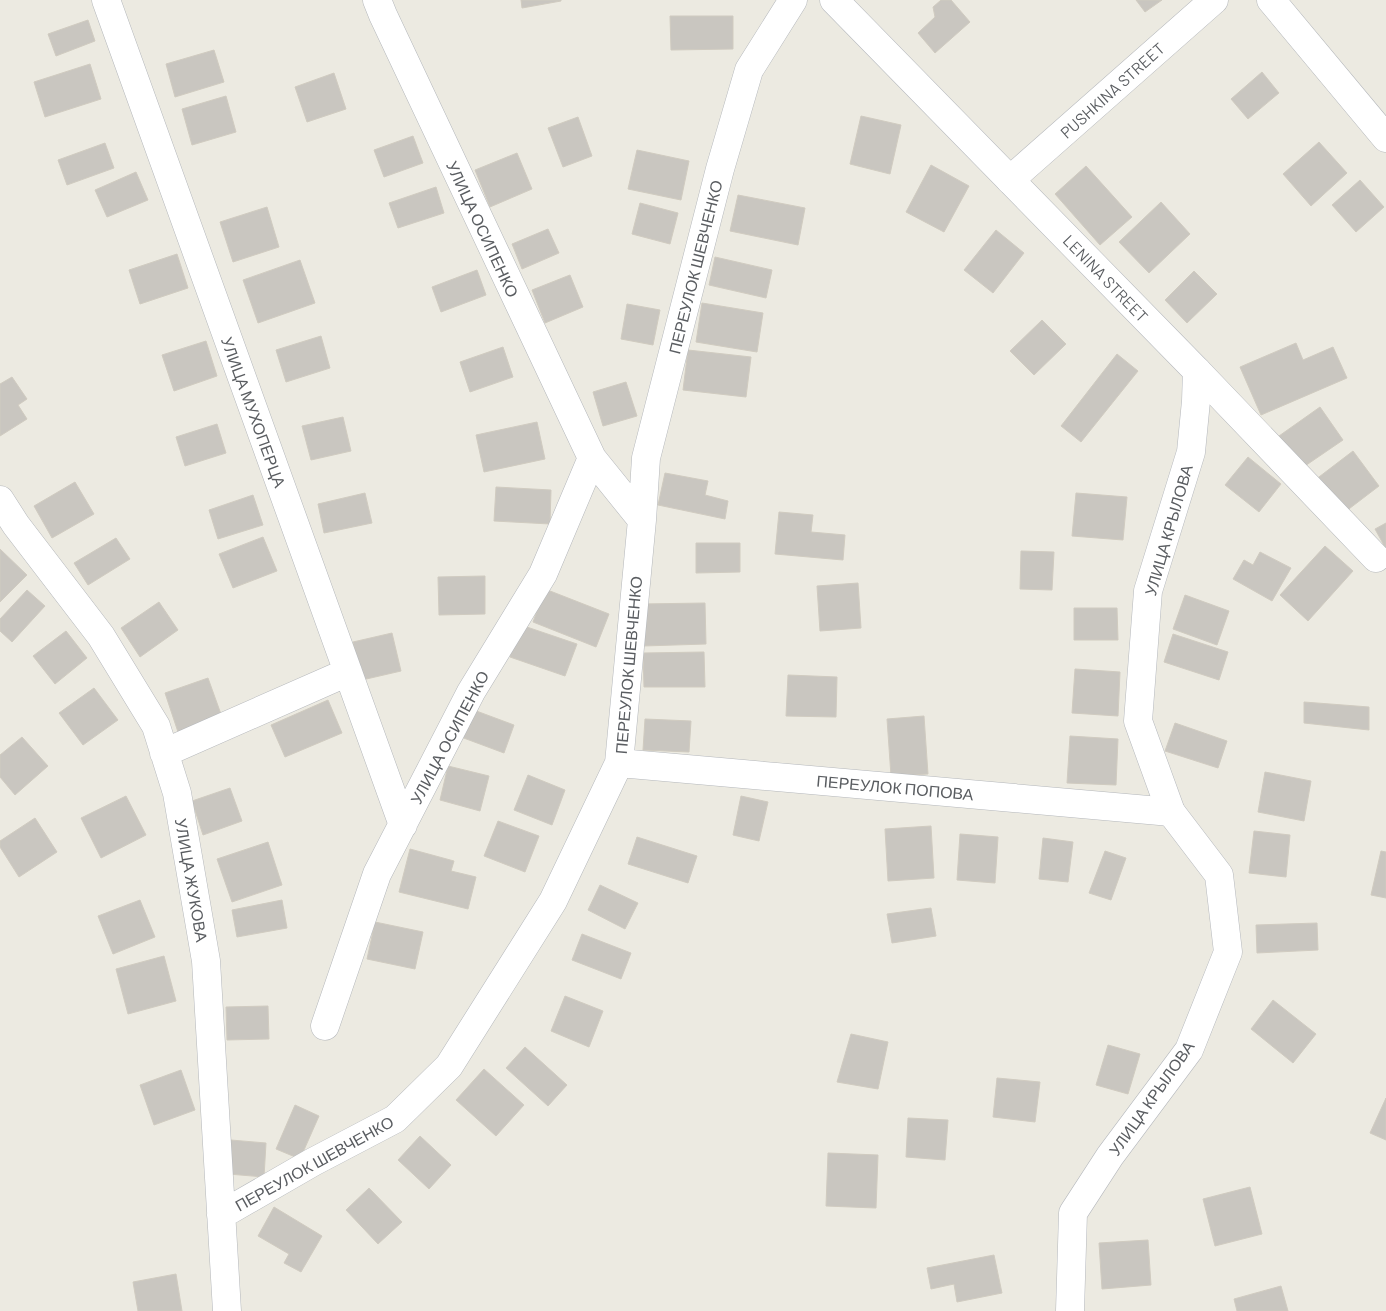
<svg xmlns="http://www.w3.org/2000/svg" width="1386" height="1311" viewBox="0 0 1386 1311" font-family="Barlow,sans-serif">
<rect width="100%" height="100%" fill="#eceae1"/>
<!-- building -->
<path fill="#c9c6c0" stroke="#d0cbc0" d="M521,0H561V1L522,8Z
M941,0H951L970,22L935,53L918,33L935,17L933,7Z
M1136,0H1162L1145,12Z
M670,16H733V49L671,50Z
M88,20L95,41L56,56L48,34Z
M214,50L224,82L175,97L166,64Z
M90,64L101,99L45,117L34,82Z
M1262,72L1279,93L1248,119L1231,99Z
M334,73L346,109L307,122L295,87Z
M226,96L236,132L192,145L182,109Z
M861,116L901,125L890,174L850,164Z
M578,117L592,156L563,167L548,128Z
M413,136L423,163L384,177L374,150Z
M1319,142L1347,173L1311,206L1283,174Z
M105,143L114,168L67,185L58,160Z
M637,150L689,161L681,200L628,189Z
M517,153L532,189L490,207L475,170Z
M931,165L969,186L944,232L906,212Z
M1086,166L1132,217L1100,245L1055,194Z
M136,172L148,200L107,217L95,190Z
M1360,180L1384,207L1356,232L1332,205Z
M436,187L444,213L398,228L389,203Z
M738,195L805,208L798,245L730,231Z
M1161,202L1190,234L1149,273L1119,242Z
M640,203L678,213L670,244L632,234Z
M267,207L279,247L233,262L220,222Z
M548,229L559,253L522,269L512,244Z
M996,230L1024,253L993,293L964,270Z
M177,254L188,288L140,304L129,270Z
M715,257L772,270L766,298L709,285Z
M300,260L315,303L258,323L243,280Z
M477,270L486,295L441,312L432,287Z
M1194,271L1217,294L1187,323L1165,300Z
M570,275L583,307L545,323L532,290Z
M702,303L763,313L757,352L696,342Z
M627,304L660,310L653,345L621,339Z
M1042,320L1066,344L1034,375L1010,351Z
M321,336L330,368L286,382L276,350Z
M206,341L217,376L174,391L162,355Z
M1296,343L1303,360L1333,347L1347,378L1261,415L1240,367Z
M503,347L513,377L470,392L460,362Z
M688,350L751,357L746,397L683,390Z
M1117,354L1138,371L1081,442L1061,426Z
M12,377L27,399L18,405L27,419L0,436V384Z
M626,382L637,416L603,426L593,392Z
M1320,407L1343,440L1302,468L1279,436Z
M343,417L351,451L311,460L302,426Z
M537,422L545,459L484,472L476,435Z
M217,424L226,453L185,466L176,437Z
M1353,451L1379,486L1341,515L1315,480Z
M1248,457L1281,484L1259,512L1225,485Z
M665,473L708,481L705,495L728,501L725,519L658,505Z
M75,482L94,514L52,538L34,506Z
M496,487L551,490L550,524L494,521Z
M365,493L372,523L324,533L318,504Z
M1076,493L1127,497L1123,540L1072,536Z
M253,495L263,525L218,539L209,510Z
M779,512L813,515L811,532L845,535L843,560L775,554Z
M1386,523V549L1375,529Z
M263,537L277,571L233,588L219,554Z
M116,538L130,559L88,585L74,563Z
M696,543H740V572L696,573Z
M1325,546L1353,571L1308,621L1280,595Z
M0,549L27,575L0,602Z
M1021,551L1054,552L1052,590L1020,589Z
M1260,552L1291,568L1272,601L1233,579L1244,560L1253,565Z
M485,576V614L439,615L438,577Z
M858,583L861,628L820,631L817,586Z
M545,589L609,614L596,647L533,622Z
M27,590L45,606L12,642L0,631V619Z
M1185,595L1229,611L1217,645L1173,629Z
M159,602L178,630L140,657L121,628Z
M705,603L706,644L643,646L641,604Z
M1074,608H1117L1118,640H1074Z
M521,625L577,644L565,676L510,657Z
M66,631L87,658L55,684L33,656Z
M392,633L401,671L362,680L353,642Z
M1173,634L1228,652L1219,680L1164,662Z
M704,652L705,687H644L643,653Z
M1075,669L1120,672L1118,716L1072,713Z
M788,675L837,677L836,717L786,716Z
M208,678L222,717L178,732L165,693Z
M94,688L118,720L83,745L59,713Z
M328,700L342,733L285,757L271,725Z
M1304,702L1369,707V730L1304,723Z
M471,709L514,725L504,753L461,737Z
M924,716L928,774L891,776L887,719Z
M645,719L691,721L689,752L643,750Z
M1175,723L1227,741L1218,768L1165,751Z
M1070,736L1118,739L1116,785L1067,783Z
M22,737L48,766L15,795L0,777V755Z
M448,766L489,776L480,811L440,800Z
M1265,772L1311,781L1304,821L1258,812Z
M528,775L565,790L552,825L514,810Z
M230,788L242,821L203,835L192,801Z
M126,796L146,835L101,858L81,818Z
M741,796L768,802L759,841L733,835Z
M35,818L57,852L19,877L0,847V841Z
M498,821L539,836L525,872L484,856Z
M931,826L934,878L888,881L885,829Z
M1254,831L1290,835L1286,877L1249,873Z
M960,834L998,837L995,883L957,880Z
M637,837L697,856L688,883L628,864Z
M1043,838L1073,842L1068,882L1039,879Z
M268,842L282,885L232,902L217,859Z
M410,849L454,861L451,871L476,877L468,909L399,892Z
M1105,851L1126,858L1111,900L1089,893Z
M1381,851L1386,852V898L1371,895Z
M600,885L638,903L625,929L588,910Z
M140,900L155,937L113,954L98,916Z
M282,900L287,928L237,937L232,910Z
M931,908L936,936L892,943L887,914Z
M375,922L423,932L415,969L367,959Z
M1317,923L1318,950L1257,953L1256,925Z
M582,934L631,953L621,979L572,960Z
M164,956L176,1001L128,1014L116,969Z
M565,996L603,1011L589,1047L551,1031Z
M1273,1000L1316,1034L1293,1063L1251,1029Z
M268,1006L269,1039L227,1040L226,1007Z
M851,1034L888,1042L878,1089L837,1082Z
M1108,1045L1140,1054L1128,1094L1096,1085Z
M525,1047L567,1085L548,1106L506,1068Z
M484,1069L524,1105L496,1136L456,1100Z
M181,1070L195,1110L154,1125L140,1085Z
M997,1078L1040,1082L1035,1122L993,1117Z
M1386,1098V1140L1370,1133Z
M295,1105L319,1116L300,1159L276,1149Z
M908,1118L948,1120L945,1160L906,1157Z
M420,1136L451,1165L429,1189L398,1160Z
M231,1140L266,1143L264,1177L228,1174Z
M828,1153L878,1155L876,1208L826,1206Z
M1250,1187L1262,1234L1215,1246L1203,1199Z
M369,1188L402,1222L378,1244L346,1210Z
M274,1207L322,1236L301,1272L284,1263L289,1254L258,1236Z
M1148,1240L1151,1285L1102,1289L1099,1243Z
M994,1255L1002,1293L957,1302L954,1284L931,1289L927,1268Z
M176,1274L182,1311H138L133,1282Z
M1281,1286L1288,1311H1237L1234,1299Z"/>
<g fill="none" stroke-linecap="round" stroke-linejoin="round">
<defs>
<path id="street" d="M106,0L403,825
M377,0L383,15L592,458L642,520
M1271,0L1386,138
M1010,180L1214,0
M1197,371L1376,558
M0,500L16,525L101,636L156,726L177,793L206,961L227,1311
M164,753L348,672
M619,763L1171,812
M325,1026L377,874L471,692L543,574L592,458
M221,1215L313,1162L395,1119L449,1066L553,901L619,763L642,520L646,458L720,169L749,70L793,0"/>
<path id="secondary" d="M834,0L1197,371L1196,401L1191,452L1148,591L1138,721L1171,812L1219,875L1228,952L1189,1050L1110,1156L1073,1213L1070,1311"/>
</defs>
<!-- street casing -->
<use href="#street" stroke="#b4b7bb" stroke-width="29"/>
<!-- secondary casing -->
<use href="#secondary" stroke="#b5b8bd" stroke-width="29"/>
<!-- street -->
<use href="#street" stroke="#fff" stroke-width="28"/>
<!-- secondary -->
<use href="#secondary" stroke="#fff" stroke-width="28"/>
</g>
<g text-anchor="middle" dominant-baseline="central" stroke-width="4" stroke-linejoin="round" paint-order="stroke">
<!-- street labels -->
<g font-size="16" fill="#5a5d61" stroke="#fff">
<text transform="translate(1112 90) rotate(-42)">PUSHKINA STREET</text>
<text transform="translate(483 229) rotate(65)">УЛИЦА ОСИПЕНКО</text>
<text transform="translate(695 267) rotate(-76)">ПЕРЕУЛОК ШЕВЧЕНКО</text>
<text transform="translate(1106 278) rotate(46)">LENINA STREET</text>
<text transform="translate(254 412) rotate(70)">УЛИЦА МУХОПЕРЦА</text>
<text transform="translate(1168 530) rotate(-74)">УЛИЦА КРЫЛОВА</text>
<text transform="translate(628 665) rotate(-85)">ПЕРЕУЛОК ШЕВЧЕНКО</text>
<text transform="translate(449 737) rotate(-62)">УЛИЦА ОСИПЕНКО</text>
<text transform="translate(895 787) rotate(5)">ПЕРЕУЛОК ПОПОВА</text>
<text transform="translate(192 880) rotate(80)">УЛИЦА ЖУКОВА</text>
<text transform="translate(1151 1098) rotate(-55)">УЛИЦА КРЫЛОВА</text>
<text transform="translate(314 1163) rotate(-29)">ПЕРЕУЛОК ШЕВЧЕНКО</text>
</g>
</g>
</svg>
